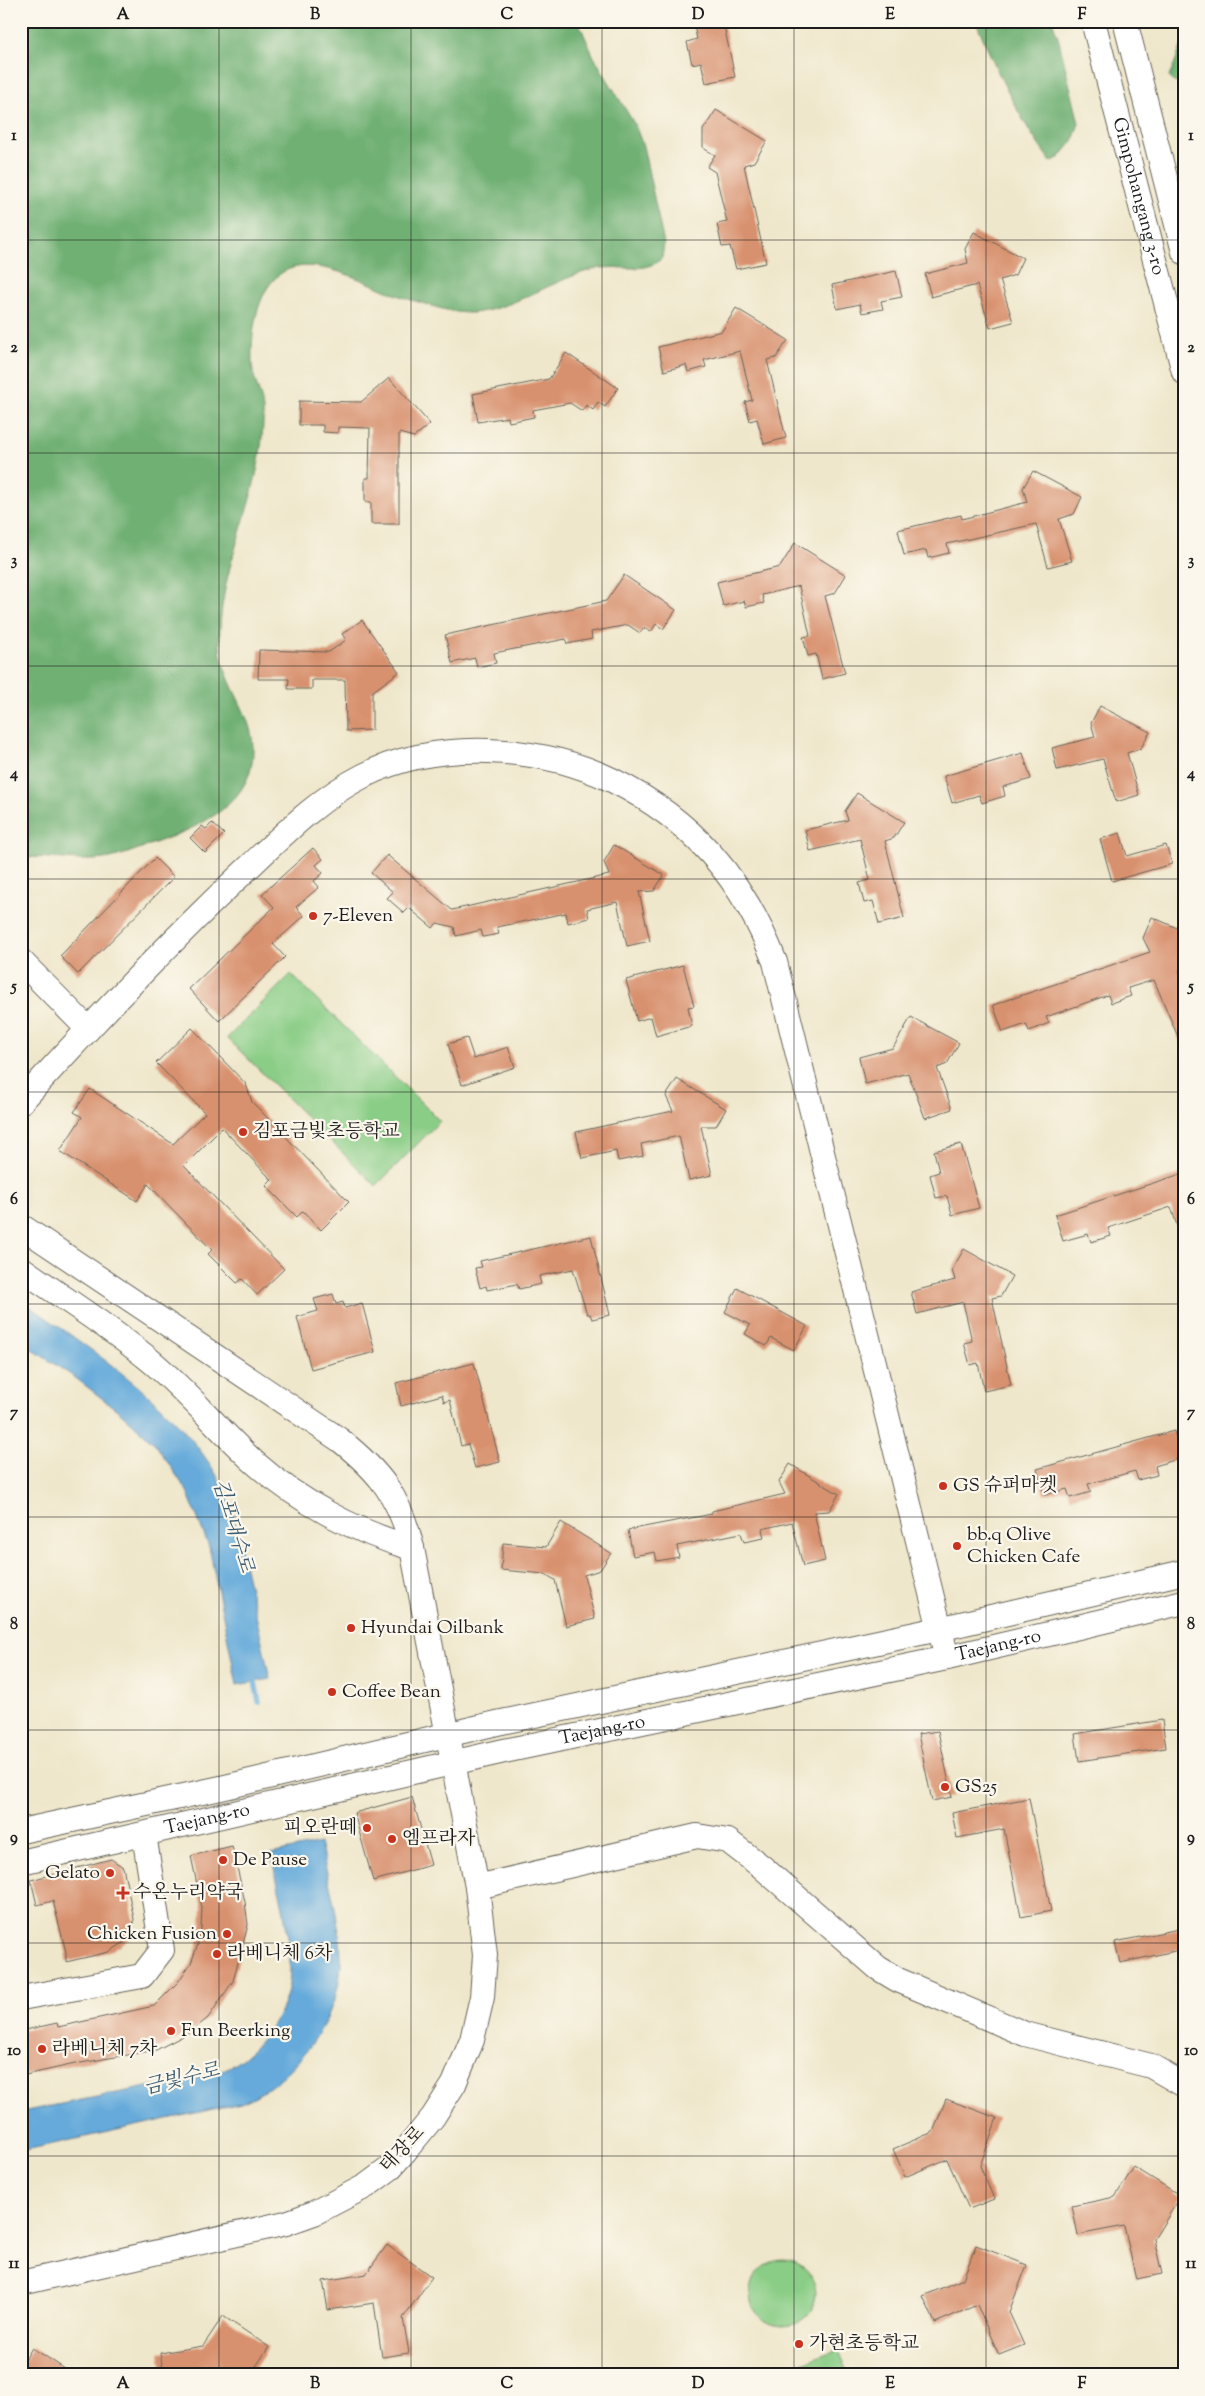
<svg xmlns="http://www.w3.org/2000/svg" width="1205" height="2396" viewBox="0 0 1205 2396" font-family="'Sorts Mill Goudy','Noto Serif KR',serif">
<rect width="100%" height="100%" fill="#fbf7ec"/>
<filter id="ink" filterUnits="userSpaceOnUse"><feTurbulence type="fractalNoise" baseFrequency=".02" numOctaves="2"/><feDisplacementMap in="SourceGraphic" scale="10" xChannelSelector="R" yChannelSelector="G"/><feConvolveMatrix kernelMatrix="1 2 1 2 8 2 1 2 1" color-interpolation-filters="sRGB"/></filter>
<filter id="wash" filterUnits="userSpaceOnUse"><feTurbulence type="fractalNoise" baseFrequency=".0096" numOctaves="4" result="noise"/><feDisplacementMap in="SourceGraphic" scale="20" xChannelSelector="R" yChannelSelector="G"/><feGaussianBlur stdDeviation="1.12" result="paint"/><feColorMatrix in="noise" values="0 0 0 0 0 0 0 0 0 0 0 0 0 0 0 0 0 1.4 0 .05"/><feComposite in="paint" operator="in"/></filter>
<g filter="url(#wash)">
<rect width="100%" height="100%" fill="#efe7cb"/>
<!-- green -->
<path fill="#8acd86" stroke="#537451" d="M291,974L440,1121L376,1186L227,1038Z
M750 2293a33 33 0 1 1 66 0a33 33 0 1 1-66 0Z
M838,2349L848,2375H771Z"/>
<!-- forest -->
<path fill="#6fb073" stroke="#466648" d="M21,21H578L594,57L635,125L643,146L664,244L662,258C645,275 617,264 595,269C553,279 513,310 472,313C452,314 427,304 408,299C374,288 313,250 280,274C256,292 251,335 252,362C252,376 259,389 262,402C264,413 263,427 262,438C256,508 216,575 220,647C223,683 252,712 253,747C255,804 199,827 155,843C140,848 125,855 110,858C81,864 51,855 21,858Z
M976,21H1052L1058,37L1079,123L1073,141L1060,157L1051,162C1019,120 995,69 976,21Z
M1184,40V80L1175,83L1169,77Z"/>
<!-- water -->
<path fill="#65aada" stroke="#40637b" d="M21,1300C91,1350 191,1413 226,1494C235,1516 239,1541 244,1564C253,1602 262,1641 270,1679L237,1685L209,1547L187,1491L156,1445L121,1413L77,1379L21,1342Z
M320,1843C328,1880 340,1919 341,1956C343,2015 295,2081 241,2103L21,2151V2112C65,2103 108,2095 152,2086C179,2081 213,2078 236,2063C259,2048 283,2016 288,1989C296,1950 279,1892 271,1854Z"/>
<g fill="none" stroke-linecap="round" stroke-linejoin="round">
<!-- stream -->
<path stroke="#65aada" stroke-width="5.5" d="M254,1677L259,1702"/>
</g>
<g id="blocks">
<!-- building -->
<path fill="#d8916e" d="M693,21H723L735,77L706,83L701,62L692,64L687,42L697,39Z
M716,110L767,141L754,162L744,165L766,263L736,269L730,246L722,247L717,224L727,222L715,172L707,167L715,155L703,148V130Z
M974,232L1023,258L1015,275L1000,280L1013,322L990,328L977,285L931,297L925,274L968,263L965,249Z
M896,271L902,297L881,301L883,309L862,313L860,304L837,309L832,285Z
M736,308L788,340L776,358L767,360L786,438L764,444L757,419L750,421L745,402L752,400L740,351L704,360L706,367L688,372L686,365L664,371L658,347L722,331Z
M566,353L618,388L605,407L598,402L593,410L586,405L582,411L570,403L533,410L534,417L509,422L508,417L478,422L473,394L549,379Z
M389,378L430,424L414,437L399,433V524H371V502H365V478H369L370,428L338,427V433L323,432V425H299V401L361,402Z
M1033,471L1082,497L1074,514L1059,519L1072,561L1048,567L1036,524L947,544L949,553L928,558L926,550L904,555L898,530L961,515L962,519L1027,502L1023,488Z
M795,543L846,575L835,593L825,596L845,673L822,679L816,654L808,656L803,637L810,636L799,586L762,595L764,603L746,607L744,601L723,606L717,582L780,567Z
M624,575L676,610L663,629L656,624L651,632L644,628L640,633L628,625L591,632L592,639L567,644L566,639L494,653L496,663L477,667L475,658L452,663L445,635L606,601Z
M362,620L399,672L372,692V730L346,731L345,680H312V689H288L289,679H258L259,650L329,652L346,640L342,634Z
M1100,706L1150,732L1141,748L1127,753L1139,795L1116,802L1103,759L1057,770L1052,748L1095,737L1091,723Z
M1023,753L1031,779L1003,787L1005,796L982,803L979,795L952,803L944,776Z
M857,793L904,822L894,838L885,841L904,918L879,924L873,901L864,903L859,883L870,880L860,839L810,851L805,830L848,820L845,811Z
M212,823L224,834L205,853L190,838L202,826L206,829Z
M1120,833L1127,856L1166,845L1172,864L1112,881L1100,839Z
M614,845L664,875L654,891L639,892L650,941L627,946L617,902L587,909L589,918L568,923L566,913L497,927L499,934L483,937L481,930L456,936L454,927L437,923L433,928L409,908L404,913L387,898L393,892L371,873L387,855L452,910L609,875L604,862Z
M313,848L323,859L316,865L323,873L314,881L319,887L296,907L304,916L273,944L285,957L219,1021L189,989L274,907L262,894Z
M155,858L174,877L78,974L60,956Z
M1152,917L1184,931V969L1179,971L1184,983V1051L1154,980L1128,988L1131,996L1111,1003L1108,995L1046,1017L1049,1023L1029,1031L1026,1024L1003,1032L993,1005L1150,952L1143,938Z
M683,965L694,1006L688,1007L692,1026L656,1036L651,1017L637,1021L626,980Z
M911,1017L959,1043L947,1064L937,1068L952,1109L925,1118L908,1073L865,1084L859,1057L893,1048Z
M192,1028L246,1084L252,1102L349,1202L321,1230L303,1211L297,1217L266,1186L272,1180L222,1128L184,1166L284,1269L257,1295L242,1279L237,1283L208,1254L212,1250L148,1184L137,1201L60,1151L82,1117L74,1112L90,1089L173,1144L205,1113L156,1063Z
M467,1038L474,1059L508,1047L515,1067L462,1085L448,1044Z
M677,1079L726,1109L716,1126H701L712,1175L689,1180L679,1136L641,1144L643,1156L618,1161L616,1151L582,1158L576,1132L673,1111L666,1096Z
M961,1144L979,1208L952,1215L947,1196L936,1198L930,1175L939,1172L934,1151Z
M1184,1173V1235H1180L1171,1207L1108,1228L1111,1236L1091,1242L1088,1234L1063,1241L1055,1215Z
M591,1236L610,1315L592,1319L590,1314H587L573,1269L539,1276L541,1284L519,1289L517,1284L487,1290L486,1286L480,1288L475,1268L482,1267L480,1261Z
M964,1249L1012,1276L1001,1296L992,1298L1011,1385L984,1391L978,1363L970,1365L964,1343L972,1341L963,1302L917,1314L911,1292L955,1280L952,1270Z
M737,1288L807,1326L794,1350L771,1338L766,1346L745,1334L750,1325L725,1312Z
M333,1294L336,1304L343,1302L345,1308L362,1303L375,1352L311,1369L297,1317L318,1311L314,1299Z
M474,1363L500,1462L475,1468L468,1444L461,1446L450,1400L444,1402L442,1395L401,1406L396,1383Z
M1174,1431L1181,1458L1155,1466L1157,1475L1138,1480L1135,1471L1088,1484L1091,1492L1070,1498L1067,1489L1044,1495L1037,1469Z
M790,1464L839,1494L829,1511L814,1512L825,1561L803,1566L792,1522L762,1529L764,1538L744,1542L741,1533L677,1546L679,1557L657,1561L655,1552L633,1556L628,1530L712,1514V1511L785,1494L779,1482Z
M561,1522L611,1553L600,1570L584,1575L595,1619L566,1626L555,1580L545,1574L501,1570L503,1543L546,1547Z
M1162,1720L1166,1748L1079,1761L1075,1734Z
M938,1731L952,1797L932,1801L918,1734Z
M412,1797L431,1865L373,1881L354,1813Z
M1029,1798L1051,1911L1021,1917L1004,1829L957,1838L952,1813Z
M232,1846L245,1902L248,1925L233,1981L208,2018L189,2033L156,2050L75,2064L21,2076V2031L57,2023L58,2027L154,2006L178,1982L191,1963L198,1944L201,1928L202,1908L191,1856Z
M111,1859L123,1867L134,1919L131,1938L109,1952L66,1962V1952L53,1901L37,1905L31,1880Z
M1184,1928V1949L1120,1963L1115,1942Z
M946,2099L997,2118L980,2166L994,2199L969,2209L947,2159L905,2177L893,2149L933,2132Z
M1134,2167L1181,2196L1154,2239L1162,2274L1136,2279L1124,2226L1078,2235L1072,2206L1115,2197Z
M387,2245L432,2277L403,2318L409,2353L382,2357L374,2303L328,2310L323,2281L366,2274Z
M976,2245L1027,2265L1009,2312L1024,2345L999,2355L977,2305L935,2323L923,2296L963,2279Z
M223,2316L269,2347L250,2375H164L160,2353L203,2346Z
M32,2348L45,2356L74,2375H21V2366Z"/>
</g>
</g>
<g filter="url(#ink)">
<use href="#blocks" fill-opacity="0" stroke="#666359" stroke-width="1"/>
<g fill="none" stroke-linecap="round" stroke-linejoin="round">
<defs>
<g id="minor">
<path id="s1" d="M1093,21L1184,372"/>
<path d="M1125,21L1184,252"/>
<path d="M21,961L88,1029"/>
<path d="M21,1102C94,1022 169,942 248,868C284,834 318,799 363,776C436,739 540,745 612,780C693,820 743,879 775,962L947,1658"/>
<path d="M21,1226L340,1440C380,1472 400,1497 412,1548L477,1887L485,1955L482,1997L472,2040L454,2084L433,2117L405,2151L389,2169L366,2186L314,2213L286,2223L21,2283"/>
<path d="M21,1268C64,1299 110,1327 151,1361C188,1392 218,1429 254,1462C298,1501 356,1532 412,1548"/>
<path d="M21,1831L221,1788L497,1723L939,1629L1184,1572"/>
<path id="s2" d="M21,1862L504,1751L947,1658L1184,1602"/>
<path d="M477,1887L697,1836L728,1841L762,1867L878,1968L898,1980L1025,2034L1151,2066L1184,2085"/>
<path d="M21,1998L142,1976L162,1950L144,1834"/>
</g>
</defs>
<!-- minor casing -->
<use href="#minor" stroke="#666359" stroke-width="26"/>
<!-- minor -->
<use href="#minor" stroke="#fff" stroke-width="24"/>
</g>
</g>
<!-- grid -->
<path fill="none" stroke="#1c1c1c" stroke-width="1" stroke-opacity="0.55" d="M219,21V2375M411,21V2375M602,21V2375M794,21V2375M986,21V2375M21,240H1184M21,453H1184M21,666H1184M21,879H1184M21,1092H1184M21,1304H1184M21,1517H1184M21,1730H1184M21,1943H1184M21,2156H1184"/>
<!-- markers -->
<g fill="#c8321e" stroke="#fbf7ec" stroke-width="2">
<circle cx="313" cy="916" r="5"/>
<circle cx="243" cy="1132" r="5"/>
<circle cx="943" cy="1486" r="5"/>
<circle cx="957" cy="1546" r="5"/>
<circle cx="351" cy="1628" r="5"/>
<circle cx="332" cy="1692" r="5"/>
<circle cx="945" cy="1787" r="5"/>
<circle cx="367" cy="1828" r="5"/>
<circle cx="392" cy="1839" r="5"/>
<circle cx="223" cy="1860" r="5"/>
<circle cx="110" cy="1873" r="5"/>
<path d="M120.5 1885.5h5v5h5v5h-5v5h-5v-5h-5v-5h5z"/>
<circle cx="227" cy="1934" r="5"/>
<circle cx="217" cy="1954" r="5"/>
<circle cx="171" cy="2031" r="5"/>
<circle cx="42" cy="2049" r="5"/>
<circle cx="799" cy="2344" r="5"/>
</g>
<g text-anchor="middle" dominant-baseline="central" stroke-width="4.5" stroke-linejoin="round" paint-order="stroke">
<!-- street labels -->
<g font-size="19" fill="#1c1c1c" stroke="#fbf7ec">
<text stroke="none"><textPath href="#s1" startOffset="181">Gimpohangang 3-ro</textPath></text>
<text stroke="none"><textPath href="#s2" startOffset="1001">Taejang-ro</textPath></text>
<text stroke="none"><textPath href="#s2" startOffset="596">Taejang-ro</textPath></text>
<text stroke="none"><textPath href="#s2" startOffset="191">Taejang-ro</textPath></text>
<text transform="translate(403 2150) rotate(-47)">태장로</text>
</g>
<!-- poi labels -->
<g font-size="19" fill="#1c1c1c" stroke="#fbf7ec" text-anchor="start">
<text x="323" y="916">7-Eleven</text>
<text x="253" y="1132">김포금빛초등학교</text>
<text x="953" y="1486">GS 슈퍼마켓</text>
<text x="967" y="1535">bb.q Olive<tspan x="967" dy="22">Chicken Cafe</tspan></text>
<text x="361" y="1628">Hyundai Oilbank</text>
<text x="342" y="1692">Coffee Bean</text>
<text x="955" y="1787">GS25</text>
<text x="357" y="1828" text-anchor="end">피오란떼</text>
<text x="402" y="1839">엠프라자</text>
<text x="233" y="1860">De Pause</text>
<text x="100" y="1873" text-anchor="end">Gelato</text>
<text x="133" y="1893">수온누리약국</text>
<text x="217" y="1934" text-anchor="end">Chicken Fusion</text>
<text x="227" y="1954">라베니체 6차</text>
<text x="181" y="2031">Fun Beerking</text>
<text x="52" y="2049">라베니체 7차</text>
<text x="809" y="2344">가현초등학교</text>
</g>
<!-- water labels -->
<g font-size="20" font-style="italic" fill="#3d5c71" stroke="#fbf7ec">
<text transform="translate(232 1526) rotate(73)">김포대수로</text>
<text transform="translate(182 2080) rotate(-14)">금빛수로</text>
</g>
</g>
<!-- margin -->
<rect width="1205" height="2396" fill="none" stroke="#fbf7ec" stroke-width="55"/>
<rect x="28" y="28" width="1150" height="2340" fill="none" stroke="#1c1c1c" stroke-width="2"/>
<g font-size="16" text-anchor="middle" font-weight="bold" fill="#1c1c1c">
<text x="123" y="19">A</text>
<text x="315" y="19">B</text>
<text x="507" y="19">C</text>
<text x="698" y="19">D</text>
<text x="890" y="19">E</text>
<text x="1082" y="19">F</text>
<text x="14" y="140">1</text>
<text x="1191" y="140">1</text>
<text x="14" y="352">2</text>
<text x="1191" y="352">2</text>
<text x="14" y="565">3</text>
<text x="1191" y="565">3</text>
<text x="14" y="778">4</text>
<text x="1191" y="778">4</text>
<text x="14" y="991">5</text>
<text x="1191" y="991">5</text>
<text x="14" y="1204">6</text>
<text x="1191" y="1204">6</text>
<text x="14" y="1417">7</text>
<text x="1191" y="1417">7</text>
<text x="14" y="1629">8</text>
<text x="1191" y="1629">8</text>
<text x="14" y="1842">9</text>
<text x="1191" y="1842">9</text>
<text x="14" y="2055">10</text>
<text x="1191" y="2055">10</text>
<text x="14" y="2268">11</text>
<text x="1191" y="2268">11</text>
<text x="123" y="2388">A</text>
<text x="315" y="2388">B</text>
<text x="507" y="2388">C</text>
<text x="698" y="2388">D</text>
<text x="890" y="2388">E</text>
<text x="1082" y="2388">F</text>
</g>
</svg>
